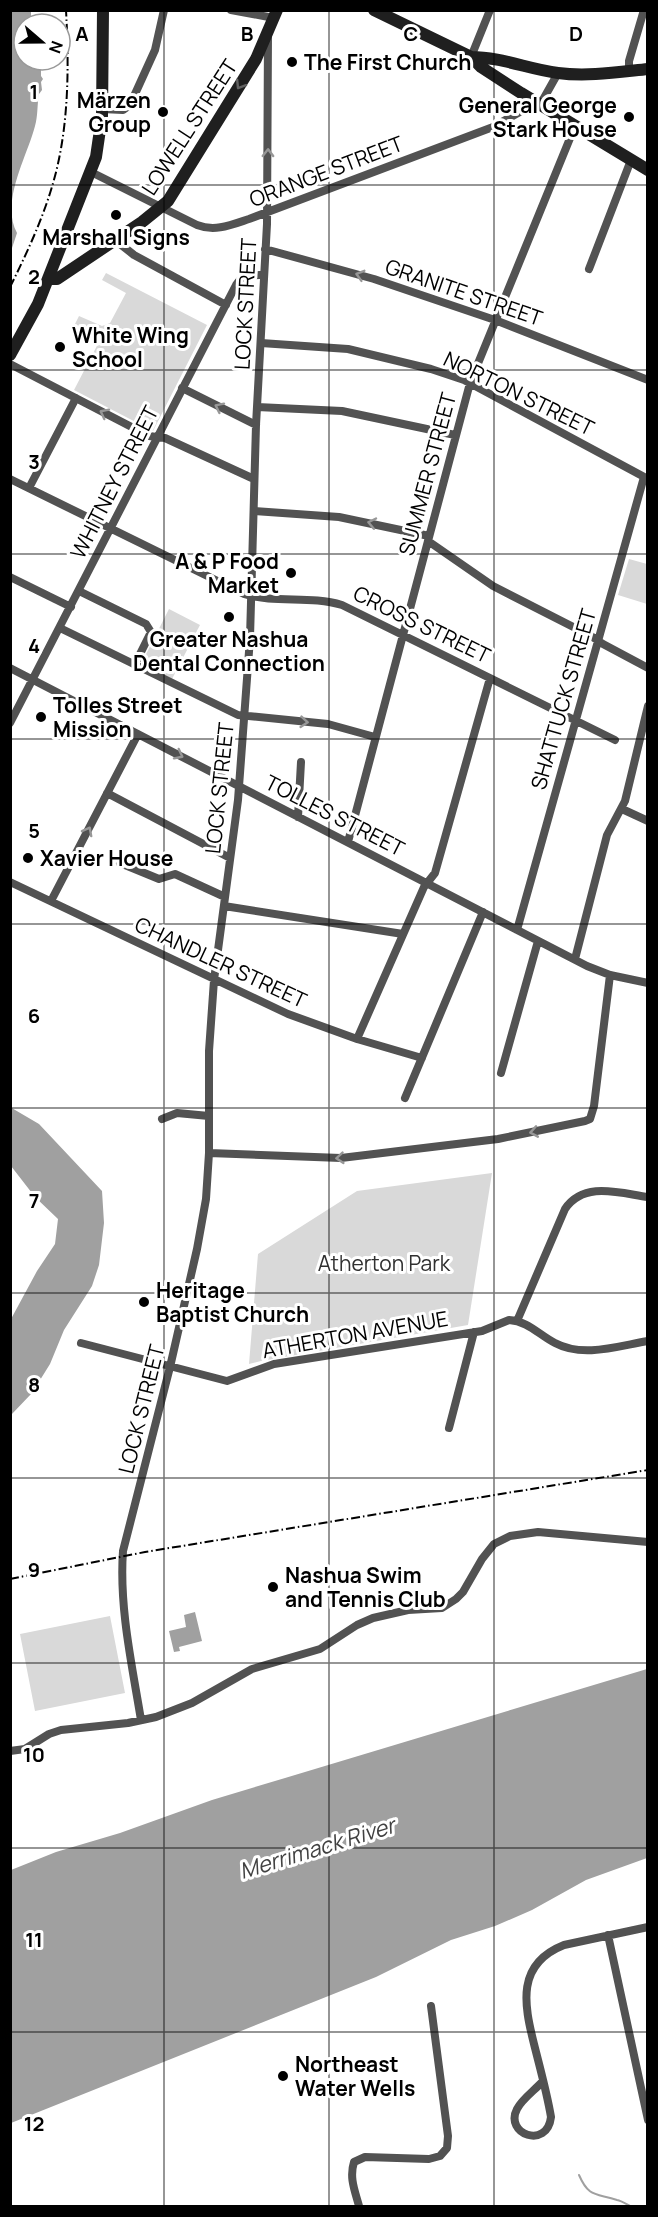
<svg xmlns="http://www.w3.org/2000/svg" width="658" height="2217" viewBox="0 0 658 2217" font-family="Manrope,sans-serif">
<rect width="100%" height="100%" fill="#fff"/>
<!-- green -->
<path fill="#d9d9d9" d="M106,273L207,325L153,431L74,390L101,338L75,324L79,316L102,326L110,323L126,293L102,280Z
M629,559L647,564V604L618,595Z
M169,609L200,625L172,679L141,664Z
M492,1173L468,1325L261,1361L249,1364L258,1254L357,1191Z
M110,1616L125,1693L35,1711L20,1634Z"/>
<!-- water -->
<path fill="#a0a0a0" d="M11,10L31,11V24H24V60H41V76L43,79L41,82L42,90L39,94C37,105 38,116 35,126C27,157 0,202 17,233L11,251Z
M10,1107L39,1124L102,1191L104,1223L99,1265L92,1286L64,1330L50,1364L32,1393L11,1415V1319L37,1271L55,1244L58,1219L35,1197L11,1166Z
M195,1612L202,1641L179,1647L180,1651L174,1652L169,1631L186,1627L184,1615Z
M647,1669V1858L586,1880L532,1910L495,1926L451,1940L376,1977L11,2123V1870L56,1852L120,1833L212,1800Z"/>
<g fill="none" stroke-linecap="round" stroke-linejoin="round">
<!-- stream -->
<path stroke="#a0a0a0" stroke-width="2" d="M579,2175C589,2198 596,2193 617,2200C622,2201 626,2204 630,2206"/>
<!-- street -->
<path stroke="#525252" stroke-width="8" d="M231,10L274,18
M471,57L490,10
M629,71V61L644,10
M102,109L123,110L130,105L155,50L164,10
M91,172L197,225C215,232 231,225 249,219L493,127L525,109L540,105L558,73
M115,240L134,255L226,305
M265,249L374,279L495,320L648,380
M589,269L631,160
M261,343L348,349L431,369L464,380L648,479
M10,364L149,436L165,438L254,479
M182,388L256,425
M257,407L342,411L455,435
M10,479L244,594C276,604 310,595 342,605L615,740
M29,488L76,398
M254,511L339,517L429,536
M428,541L493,586L591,636L603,644L648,668
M10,577L71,607
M79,591L146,624L151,632L135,664
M60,628L238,715L328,724L375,737
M10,668L587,966L610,975L648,983
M10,723L236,285C243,274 251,275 264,275
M107,793L230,858
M622,809L648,821
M298,817L301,762
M348,842L470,383L575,126
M120,863L159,879L175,874L225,897
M10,882L288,1014L357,1039L422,1058
M51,901L138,734
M224,906L403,934
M517,930L644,477
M575,959L607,835L625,801L648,706
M357,1039L424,887L435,873L490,678
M501,1073L538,941
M405,1098L483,912
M162,1119L177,1113L209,1116
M209,1153L341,1158L498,1139L585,1121L590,1119L594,1106L610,975
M517,1321L565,1209C584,1181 619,1193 648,1197
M81,1343L227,1381L274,1364L482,1331L509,1320C528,1321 539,1335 555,1343C583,1358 618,1346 648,1341
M449,1428L474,1332
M141,1720C132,1665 119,1607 123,1551L170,1367L197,1249L206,1199L209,1153V1051L214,980L238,800L250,638L256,425L267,224L268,34
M10,1751L25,1749L49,1734L61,1730L128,1723L156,1717L192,1703L252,1669L320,1649L357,1625L373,1618L408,1610L442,1608L456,1599L463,1592L482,1559L494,1544L510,1536L538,1532L648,1542
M608,1935L648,2120
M543,2081C535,2090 522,2099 517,2109C504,2134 547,2150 551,2117C547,2093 540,2068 534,2044C524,2004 516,1964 564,1945L648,1927
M359,2206C355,2191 349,2178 354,2162L365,2157L429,2159L440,2156L447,2148L448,2136L431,2006"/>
<!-- secondary -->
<path stroke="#1f1f1f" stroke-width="12" d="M374,10L471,57L481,67L521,93L648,170
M471,57C501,57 528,69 558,73C587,77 619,72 648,69
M48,279H57L142,222L168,201L256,59L277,10
M10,355L38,304L96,157L102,116L103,10"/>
<!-- rail -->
<path stroke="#000" stroke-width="2" stroke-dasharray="9 3 1.5 3" stroke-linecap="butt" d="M10,287C28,251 45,214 55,176C69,123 69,65 66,10
M10,1579L145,1552L648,1470"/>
</g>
<!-- one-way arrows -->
<defs><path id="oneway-chevron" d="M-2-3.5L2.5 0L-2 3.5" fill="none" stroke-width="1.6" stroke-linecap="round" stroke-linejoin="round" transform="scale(1.5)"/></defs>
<use stroke="#626262" href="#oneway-chevron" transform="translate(240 85) rotate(122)"/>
<g stroke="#979797">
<use href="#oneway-chevron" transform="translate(268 153) rotate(-89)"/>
<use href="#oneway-chevron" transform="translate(360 275) rotate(-164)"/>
<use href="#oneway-chevron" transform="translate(219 407) rotate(-154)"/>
<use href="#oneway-chevron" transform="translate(104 413) rotate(-153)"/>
<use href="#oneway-chevron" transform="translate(372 523) rotate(-168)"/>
<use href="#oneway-chevron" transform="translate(304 722) rotate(5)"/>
<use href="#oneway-chevron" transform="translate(179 755) rotate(27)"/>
<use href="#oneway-chevron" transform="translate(88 831) rotate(-62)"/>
<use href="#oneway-chevron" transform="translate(534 1132) rotate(170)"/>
<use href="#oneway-chevron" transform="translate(340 1158) rotate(175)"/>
</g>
<!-- grid -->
<path fill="none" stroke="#000" stroke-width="1.5" stroke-opacity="0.55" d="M164,10V2206M329,10V2206M494,10V2206M10,185H648M10,370H648M10,554H648M10,739H648M10,924H648M10,1108H648M10,1293H648M10,1478H648M10,1663H648M10,1848H648M10,2032H648"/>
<!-- markers -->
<g fill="#000" stroke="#fff" stroke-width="2">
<circle cx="292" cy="62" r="6"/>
<circle cx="163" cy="112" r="6"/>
<circle cx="629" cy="117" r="6"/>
<circle cx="116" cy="215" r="6"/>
<circle cx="60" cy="347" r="6"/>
<circle cx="291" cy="573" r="6"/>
<circle cx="229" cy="617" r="6"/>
<circle cx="41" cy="717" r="6"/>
<circle cx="28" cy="858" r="6"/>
<circle cx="144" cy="1302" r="6"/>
<circle cx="273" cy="1587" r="6"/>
<circle cx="283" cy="2076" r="6"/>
</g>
<g text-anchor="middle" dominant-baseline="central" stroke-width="6" stroke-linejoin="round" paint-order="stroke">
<!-- poi labels -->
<g font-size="21" font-weight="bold" fill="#000" stroke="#fff" text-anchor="start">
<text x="304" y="62">The First Church</text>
<text x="151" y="100" text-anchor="end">Märzen<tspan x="151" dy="24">Group</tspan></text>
<text x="617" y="105" text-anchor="end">General George<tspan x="617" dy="24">Stark House</tspan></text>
<text x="116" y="237" text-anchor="middle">Marshall Signs</text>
<text x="72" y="335">White Wing<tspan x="72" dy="24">School</tspan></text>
<text x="279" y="561" text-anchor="end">A &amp; P Food<tspan x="279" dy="24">Market</tspan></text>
<text x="229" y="639" text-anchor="middle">Greater Nashua<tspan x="229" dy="24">Dental Connection</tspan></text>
<text x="53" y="705">Tolles Street<tspan x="53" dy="24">Mission</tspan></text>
<text x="40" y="858">Xavier House</text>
<text x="156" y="1290">Heritage<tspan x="156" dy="24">Baptist Church</tspan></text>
<text x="285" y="1575">Nashua Swim<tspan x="285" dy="24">and Tennis Club</tspan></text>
<text x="295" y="2064">Northeast<tspan x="295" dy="24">Water Wells</tspan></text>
</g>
<!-- street labels -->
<g font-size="21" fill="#000" stroke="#fff">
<text transform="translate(189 127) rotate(-57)">LOWELL STREET</text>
<text transform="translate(326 171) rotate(-21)">ORANGE STREET</text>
<text transform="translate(464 292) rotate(19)">GRANITE STREET</text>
<text transform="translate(245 304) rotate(-87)">LOCK STREET</text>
<text transform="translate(519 393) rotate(26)">NORTON STREET</text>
<text transform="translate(427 474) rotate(-75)">SUMMER STREET</text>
<text transform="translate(114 482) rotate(-63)">WHITNEY STREET</text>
<text transform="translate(422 624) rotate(26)">CROSS STREET</text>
<text transform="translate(563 699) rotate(-74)">SHATTUCK STREET</text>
<text transform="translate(219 788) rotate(-84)">LOCK STREET</text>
<text transform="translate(335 815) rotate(27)">TOLLES STREET</text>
<text transform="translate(221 962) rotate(25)">CHANDLER STREET</text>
<text transform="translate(355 1334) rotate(-10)">ATHERTON AVENUE</text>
<text transform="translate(141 1409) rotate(-76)">LOCK STREET</text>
</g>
<!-- park labels -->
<g font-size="21" fill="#303030" stroke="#fff">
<text x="384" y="1263">Atherton Park</text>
</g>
<!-- water labels -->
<g font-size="22" font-style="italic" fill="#414141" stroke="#fff">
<text transform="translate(317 1848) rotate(-17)">Merrimack River</text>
</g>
</g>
<g font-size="20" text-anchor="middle" font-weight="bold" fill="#000" stroke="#fff" stroke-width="6" stroke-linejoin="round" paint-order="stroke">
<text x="82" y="41">A</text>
<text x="247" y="41">B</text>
<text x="411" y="41">C</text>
<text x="576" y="41">D</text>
<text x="34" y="99">1</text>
<text x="34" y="284">2</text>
<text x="34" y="469">3</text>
<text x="34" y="653">4</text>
<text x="34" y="838">5</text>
<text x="34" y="1023">6</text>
<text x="34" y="1208">7</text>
<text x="34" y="1392">8</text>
<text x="34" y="1577">9</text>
<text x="34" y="1762">10</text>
<text x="34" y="1947">11</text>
<text x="34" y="2131">12</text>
</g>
<!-- border -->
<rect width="658" height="2217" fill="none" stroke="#000000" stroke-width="24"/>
<!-- north arrow -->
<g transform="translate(42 42) rotate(110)"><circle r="28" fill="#ffffff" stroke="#999999" stroke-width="1.5"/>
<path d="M0-4.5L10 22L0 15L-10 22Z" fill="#000000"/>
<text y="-9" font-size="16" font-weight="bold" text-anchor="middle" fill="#000000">N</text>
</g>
</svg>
